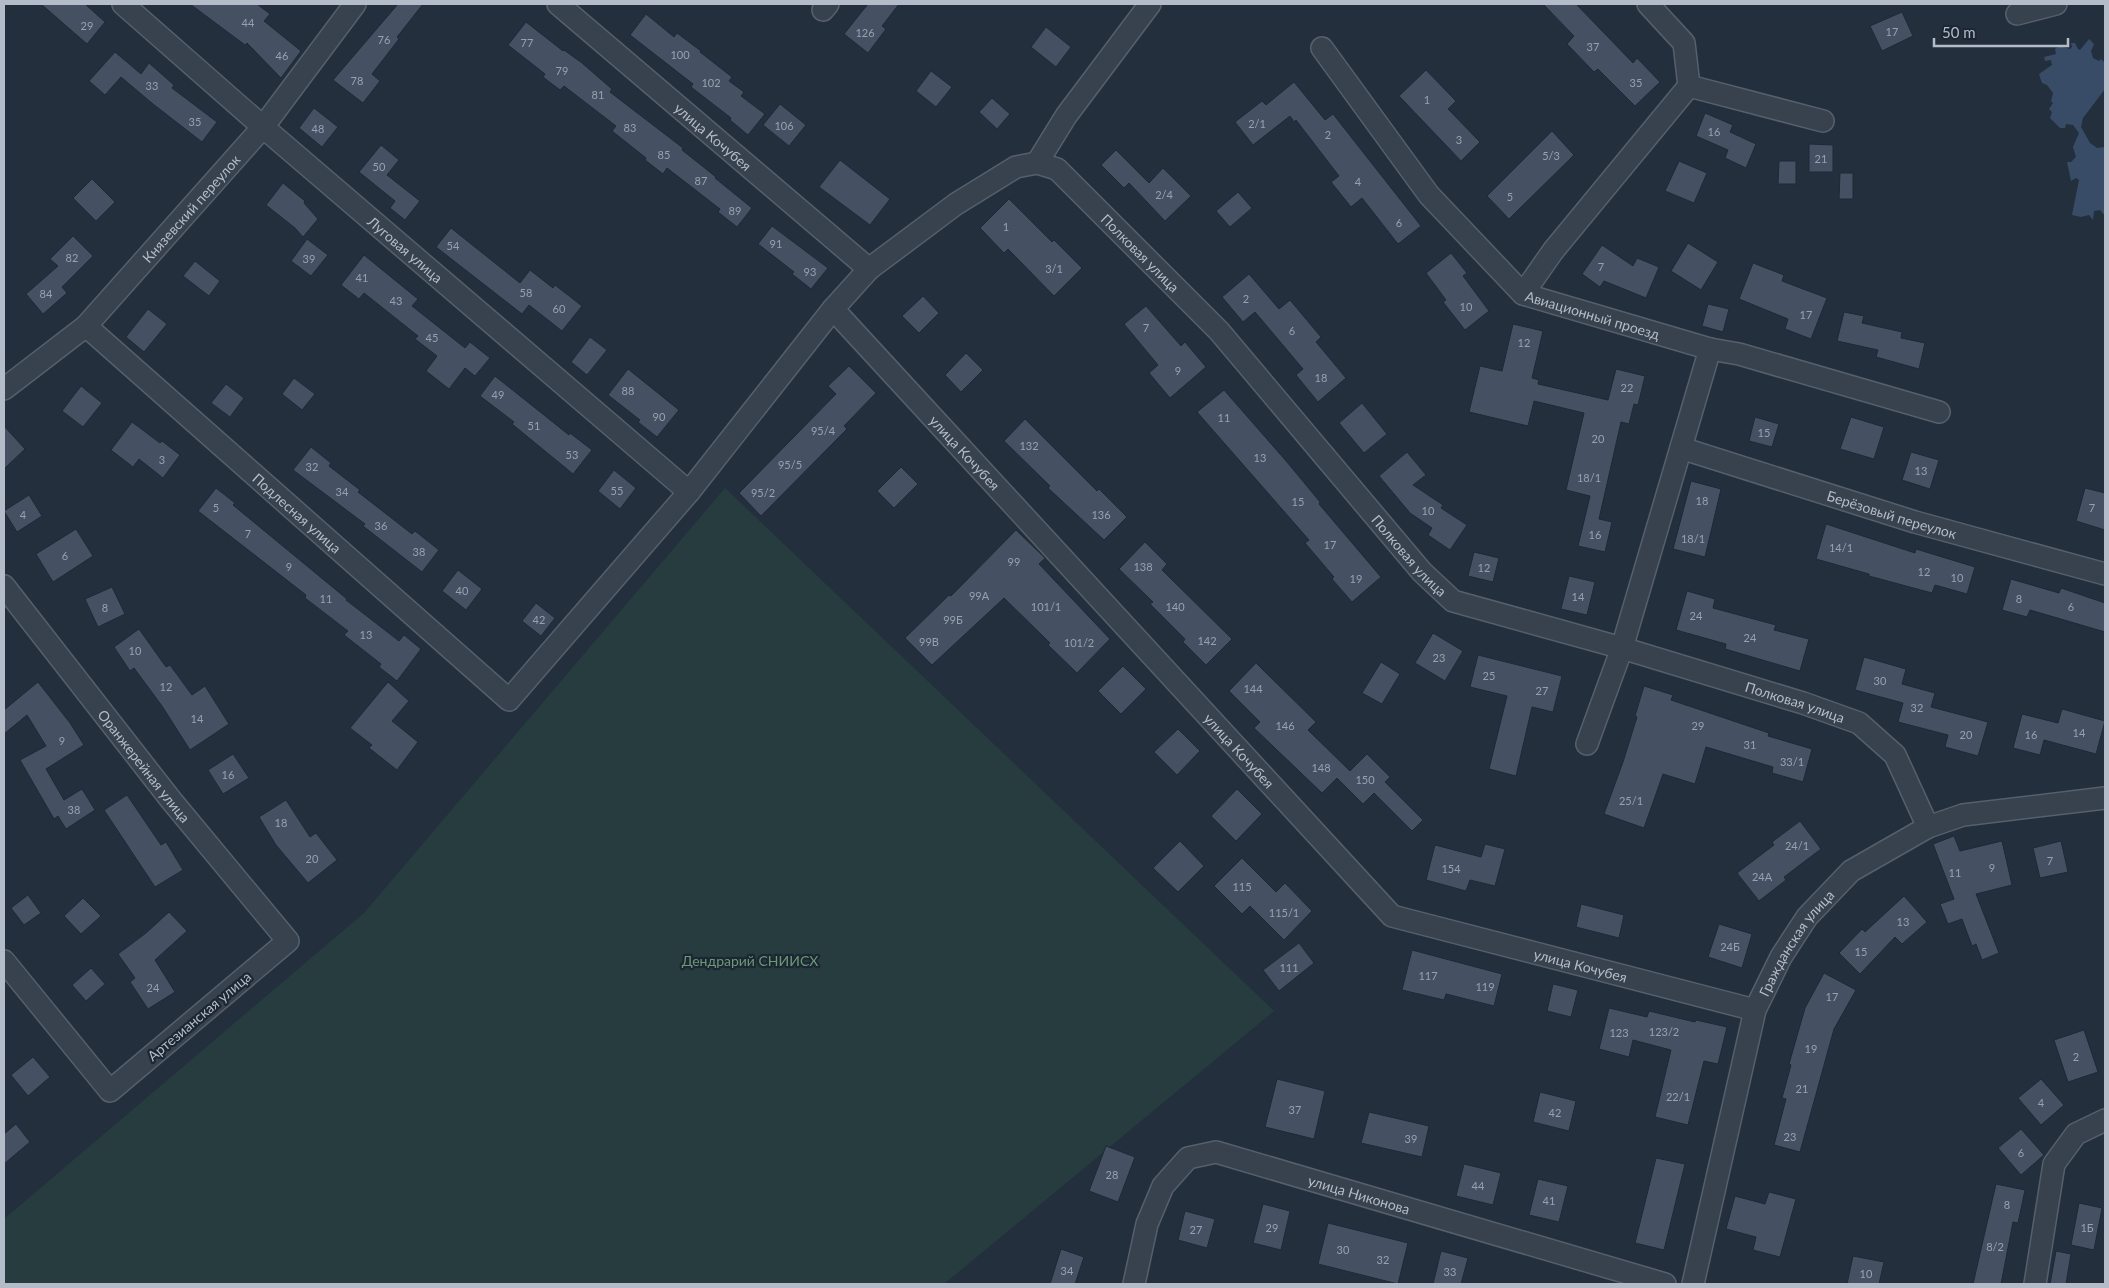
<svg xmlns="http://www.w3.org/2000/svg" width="2109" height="1288" viewBox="0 0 2109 1288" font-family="Lato,sans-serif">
<rect width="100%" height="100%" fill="#242f3e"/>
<!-- green -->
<path fill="#263c3f" d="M725,488L1274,1011L944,1284H4V1219L364,913Z"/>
<!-- water -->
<path fill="#394c67" d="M2089,39L2094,44L2091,51L2093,58L2099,61L2101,59L2105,63V89L2083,118L2081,127L2090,143L2097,148L2105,147V216L2100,210L2094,211L2093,220L2089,215L2081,217L2072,215L2079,180L2076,178L2071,181L2067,162H2071L2076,157L2073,147L2079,133L2073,125L2066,124L2065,128H2060L2050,118L2052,112L2049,109L2053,103L2051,101L2053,93L2047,85L2042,83L2039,74L2052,65L2051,60L2045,61L2044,57L2056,54L2055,49C2060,45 2063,47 2070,49L2072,47L2071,43H2075L2078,49L2080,50Z"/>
<!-- building -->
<path fill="#455162" stroke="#1f2835" d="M41,4H85L105,22L87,44Z
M190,4H257L270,14L264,21L301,51L281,78L247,43L245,45Z
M398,4H423L397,37L399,39L372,74L380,81L363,103L333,80Z
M868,4H899L882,26L886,29L868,53L844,34Z
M1543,4H1576L1633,63L1637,58L1660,82L1635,106L1598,69L1594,72L1567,44L1574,36Z
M1902,12L1913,36L1882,51L1870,26Z
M646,14L674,37L677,33L701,51L700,52L732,77L729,81L744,92L741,96L765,114L748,135L730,120L731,118L691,87L693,84L630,35Z
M526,22L563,51L564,50L582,63L612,89L610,92L683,148L682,150L716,177L715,178L752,208L737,227L718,212L720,209L667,168L663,174L645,160L646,158L612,131L616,126L564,86L560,90L543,77L545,74L508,45Z
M1046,27L1071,47L1056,67L1031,47Z
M115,52L141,74L149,63L174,85L172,88L217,122L202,142L153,104L121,77L105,95L89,81Z
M1426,70L1456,101L1448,109L1480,142L1461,161L1399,96Z
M931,71L952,87L936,107L916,91Z
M1294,82L1325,120L1333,114L1421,226L1398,244L1362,198L1351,207L1331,182L1339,176L1296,120L1294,122L1290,116L1253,145L1235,122L1262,101L1266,105Z
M992,98L1010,114L997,129L979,112Z
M780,104L806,125L789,146L763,125Z
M314,108L338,127L322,147L299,128Z
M1705,113L1733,125L1730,132L1756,144L1746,168L1725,158L1728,150L1696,136Z
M1552,131L1574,155L1509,219L1487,196Z
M1809,144L1833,145V172H1809Z
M381,145L399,160L387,175L420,201L405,220L390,208L395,201L359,172Z
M1116,150L1149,183L1163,168L1191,196L1165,221L1129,183L1124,188L1101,165Z
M840,160L890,199L870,225L819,187Z
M1679,161L1707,173L1694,203L1665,191Z
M1779,161H1796V184H1778Z
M1840,173H1853V199H1839Z
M92,179L115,202L96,221L73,198Z
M283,183L305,201L304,203L318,219L303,237L295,228L266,205Z
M1238,192L1252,208L1230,227L1216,211Z
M1009,199L1052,242L1054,240L1082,268L1054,296L1008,249L1004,253L980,228Z
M772,226L828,268L811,289L792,274L794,272L758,244Z
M451,228L520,283L530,270L553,288L555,285L582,306L562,331L529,305L522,314L436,247Z
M73,236L93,256L62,287L67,293L43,314L26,294L58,266L50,259Z
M307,239L328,255L311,276L291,261Z
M1688,243L1718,262L1701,290L1671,271Z
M1602,245L1633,266L1637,258L1659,267L1646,298L1604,281L1600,287L1582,274Z
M1451,253L1467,273L1463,276L1489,311L1465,330L1443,302L1446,300L1426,273Z
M364,255L418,299L412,306L465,348L470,342L490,358L475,376L465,368L449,389L426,371L437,356L415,339L418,336L364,293L359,299L341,285Z
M195,261L220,281L209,296L183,276Z
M1753,263L1784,275L1782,281L1827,298L1811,339L1785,329L1788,319L1739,299Z
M1249,274L1279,309L1290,300L1321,337L1316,342L1346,378L1318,402L1296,375L1303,369L1255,312L1243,322L1222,297Z
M923,296L939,313L919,333L902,316Z
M1708,304L1729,309L1723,332L1702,326Z
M1146,306L1181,346L1185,342L1206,367L1170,398L1149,373L1158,365L1124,324Z
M148,309L167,324L144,352L126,337Z
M1844,312L1864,316L1862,323L1902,332L1901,338L1925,343L1919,369L1876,357L1878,350L1837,341Z
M1513,324L1543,331L1532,378L1539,380L1538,384L1608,400L1616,369L1645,376L1638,405L1634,404L1629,424L1621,422L1599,519L1612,522L1605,552L1578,546L1590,496L1566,490L1584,413L1534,401L1528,426L1469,412L1480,366L1502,371Z
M590,337L607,350L587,375L571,362Z
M966,353L983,370L961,392L945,375Z
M849,366L876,393L844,426L847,429L761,516L739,493L836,394L828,386Z
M628,369L679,410L657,437L638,422L640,420L608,395Z
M495,376L569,435L570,433L592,450L573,474L512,424L514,422L480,396Z
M294,378L315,394L302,410L282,394Z
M226,384L244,398L230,417L211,403Z
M81,386L102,403L83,427L62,411Z
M1224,390L1287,462L1320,502L1319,504L1381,577L1352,602L1332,579L1334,577L1305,543L1309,540L1197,412Z
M1362,403L1387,434L1364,453L1339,423Z
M1755,417L1779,424L1772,447L1749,441Z
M1851,417L1884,427L1874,459L1840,449Z
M1025,419L1097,491L1099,489L1127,517L1104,540L1048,488L1050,486L1004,441Z
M132,422L160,443L162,441L180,455L163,478L139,459L133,467L111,450Z
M4,426L25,449L4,469Z
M311,447L331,463L329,466L360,490L358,492L412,534L415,531L439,550L422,572L363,526L365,524L293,470Z
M1407,452L1426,475L1413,485L1443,505L1441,508L1467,525L1450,550L1428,535L1432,528L1410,513L1379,476Z
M1911,452L1939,460L1930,489L1902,480Z
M901,467L918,484L894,508L877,491Z
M614,470L636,488L620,509L598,491Z
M1691,481L1721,489L1705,557L1673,549Z
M216,488L235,503L233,505L347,599L346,600L399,641L404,635L421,649L397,681L379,667L381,664L344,635L348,631L305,598L306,595L198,511Z
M2085,488L2105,493V530L2076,521Z
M29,495L42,516L17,532L4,511Z
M1826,524L1915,553L1916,549L1975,567L1967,594L1935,585L1932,593L1869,576V574L1816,559Z
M76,529L93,556L53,582L36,554Z
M1016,530L1045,558L1039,564L1110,639L1077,673L1048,645L1050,643L1004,598L932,665L905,638L949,595L951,596Z
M1145,542L1167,564L1162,570L1232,639L1206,665L1183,642L1185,639L1150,604L1153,602L1119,569Z
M1474,552L1499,558L1493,582L1468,576Z
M458,570L482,589L466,610L442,591Z
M1569,576L1595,582L1587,615L1561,609Z
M2011,579L2059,593L2061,588L2105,603V632L2030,610L2027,617L2002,610Z
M112,587L125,614L98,627L85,599Z
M1687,591L1715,599L1713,608L1776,625L1774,630L1809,639L1800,671L1725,649L1726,644L1676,630Z
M536,603L555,618L541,636L522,621Z
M139,629L166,667L170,665L192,695L205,686L229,724L190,750L162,706L134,668L130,671L114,647Z
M1433,633L1463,651L1445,681L1415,663Z
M1478,655L1562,676L1553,712L1532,707L1516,776L1489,769L1507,696L1470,687Z
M1864,657L1906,669L1902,684L1935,693L1931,707L1988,722L1978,756L1945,747L1948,735L1898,722L1903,703L1855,690Z
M1381,662L1400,674L1382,704L1362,693Z
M1256,663L1316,722L1308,730L1350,771L1367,754L1390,777L1385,782L1423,820L1412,831L1374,793L1363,804L1337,778L1322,793L1254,728L1260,722L1229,691Z
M1123,666L1146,689L1121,714L1098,691Z
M38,682L70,723L84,745L46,769L64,800L82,789L95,810L66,829L58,816L54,819L20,760L46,746L27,715L4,734V710Z
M388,682L409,701L392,721L418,742L397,770L369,748L372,745L350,728Z
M1644,686L1673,695L1671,700L1769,733L1768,736L1812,749L1803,782L1772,773L1773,767L1706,747L1695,784L1663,774L1644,828L1604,814L1623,762L1637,717L1635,716Z
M2062,709L2105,721L2096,754L2044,740L2040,755L2013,748L2022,714L2058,723Z
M1178,729L1200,751L1177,775L1154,752Z
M233,754L249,778L223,794L208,770Z
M1237,789L1262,814L1236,841L1211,816Z
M127,795L161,845L166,842L183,870L155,887L104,810Z
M286,800L310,837L316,833L337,860L308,883L276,845L259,817Z
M1800,821L1821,849L1784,877L1786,880L1759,901L1737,873L1774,845L1772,842Z
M1954,836L1960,851L2002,841L2012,885L1976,894L1999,953L1982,960L1976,944L1972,946L1962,919L1948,924L1940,904L1954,899L1933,844Z
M1180,841L1204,866L1178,892L1153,868Z
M2061,841L2068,872L2040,878L2033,848Z
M1485,844L1505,849L1495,886L1470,880L1466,891L1426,880L1435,845L1481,857Z
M1242,858L1276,892L1285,883L1312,911L1284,940L1250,906L1242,914L1214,886Z
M28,895L41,913L24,925L11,908Z
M1904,896L1927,922L1902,944L1895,937L1860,974L1839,953L1862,929L1865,932Z
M83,898L101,916L81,934L64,916Z
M1581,904L1624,915L1619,938L1576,927Z
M169,912L187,931L155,960L175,992L148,1009L130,982L135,978L118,954L146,933Z
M1719,924L1752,934L1742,968L1708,957Z
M1299,943L1314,963L1279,991L1263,970Z
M1412,950L1502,974L1494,1006L1446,994L1444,1000L1402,990Z
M91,968L105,984L86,1001L72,985Z
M1824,973L1856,990L1834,1029L1800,1152L1774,1145L1786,1099L1782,1098L1791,1065L1789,1064L1805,1008Z
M1553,984L1578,990L1571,1017L1547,1011Z
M1609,1008L1647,1017L1649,1011L1695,1022L1696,1020L1727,1027L1718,1064L1704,1061L1688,1125L1655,1117L1671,1050L1633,1040L1629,1057L1599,1049Z
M2084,1030L2098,1072L2068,1082L2054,1040Z
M33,1057L50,1077L28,1096L11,1075Z
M1277,1079L1325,1091L1314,1139L1265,1127Z
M2041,1079L2064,1105L2041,1125L2018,1098Z
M1540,1092L1576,1101L1569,1131L1533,1122Z
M1369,1112L1429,1126L1422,1157L1361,1143Z
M16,1124L30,1142L4,1164V1134Z
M2021,1129L2044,1155L2021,1175L1998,1148Z
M1106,1146L1135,1157L1118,1202L1089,1191Z
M1656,1158L1685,1164L1664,1250L1635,1243Z
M1464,1164L1501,1173L1493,1205L1456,1196Z
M1538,1179L1568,1186L1559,1222L1529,1215Z
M1996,1184L2025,1190L2018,1223L2013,1222L2001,1284H1973Z
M1769,1192L1796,1199L1780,1257L1753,1250L1756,1237L1726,1229L1735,1196L1765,1204Z
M2079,1203L2102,1208L2094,1250L2071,1245Z
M1263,1204L1290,1211L1281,1250L1253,1243Z
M1185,1211L1215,1219L1207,1248L1178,1240Z
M1328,1223L1408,1243L1398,1284L1318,1264Z
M1061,1249L1084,1257L1075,1284H1050Z
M1441,1251L1468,1258L1461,1284H1433Z
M2056,1251L2071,1254L2066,1284H2050Z
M1853,1256L1884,1262L1879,1284H1847Z"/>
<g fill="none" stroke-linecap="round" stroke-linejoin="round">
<defs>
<g id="minor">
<path id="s1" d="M123,4L263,127L689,492"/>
<path id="s2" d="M558,4L869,269"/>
<path d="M1648,4L1684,43L1689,86L1823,121"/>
<path d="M823,10L828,4"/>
<path d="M2017,14L2056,4"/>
<path id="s3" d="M1322,48L1429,195L1523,294L1710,349L1739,354L1939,412"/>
<path d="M1037,163L1066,116L1150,4"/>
<path d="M1523,294L1553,251L1689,86"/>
<path id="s4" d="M833,309L1392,916L1755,1010"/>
<path id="s5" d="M86,326L509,700L689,492L833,309L869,269L956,204L1016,167L1037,163L1057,169L1219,331L1422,572L1453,601L1622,648L1803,703L1859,723L1895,755L1928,827"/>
<path id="s6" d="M4,389L86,326L263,127L355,4"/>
<path id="s7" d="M1681,448L1915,522L2105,574"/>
<path id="s8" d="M4,586L171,800L288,941L110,1091L4,961"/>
<path d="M1587,744L1622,648L1710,349"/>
<path id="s9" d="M1134,1284L1147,1224L1163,1186L1188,1158L1216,1152L1665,1284"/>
<path id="s10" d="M1693,1284L1755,1010L1781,957L1807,917L1851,871L1928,827L1963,815L2105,798"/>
<path d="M2035,1284L2054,1164L2076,1134L2105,1120"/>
</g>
</defs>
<!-- minor casing -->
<use href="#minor" stroke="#565f6c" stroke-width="24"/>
<!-- minor -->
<use href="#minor" stroke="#38414e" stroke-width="21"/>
</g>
<g text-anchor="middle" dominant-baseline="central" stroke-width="4.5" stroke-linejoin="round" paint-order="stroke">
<!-- number labels -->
<g font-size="11" fill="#98a1af">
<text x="248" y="22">44</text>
<text x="87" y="25">29</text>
<text x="1892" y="31">17</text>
<text x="865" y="32">126</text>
<text x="384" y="39">76</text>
<text x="527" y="42">77</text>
<text x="1593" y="46">37</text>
<text x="680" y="54">100</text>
<text x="282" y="55">46</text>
<text x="562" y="70">79</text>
<text x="357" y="80">78</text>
<text x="711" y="82">102</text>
<text x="1636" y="82">35</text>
<text x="152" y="85">33</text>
<text x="598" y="94">81</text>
<text x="1427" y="99">1</text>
<text x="195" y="121">35</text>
<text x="1257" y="123">2/1</text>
<text x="784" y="125">106</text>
<text x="630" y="127">83</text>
<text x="318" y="128">48</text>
<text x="1714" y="131">16</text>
<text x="1328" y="134">2</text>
<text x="1459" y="139">3</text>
<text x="664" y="154">85</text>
<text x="1551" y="155">5/3</text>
<text x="1821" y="158">21</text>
<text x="379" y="166">50</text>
<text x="701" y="180">87</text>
<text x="1358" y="181">4</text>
<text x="1164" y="194">2/4</text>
<text x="1510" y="196">5</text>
<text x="735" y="210">89</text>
<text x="1399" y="222">6</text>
<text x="1006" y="226">1</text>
<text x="776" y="243">91</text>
<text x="453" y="245">54</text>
<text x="72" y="257">82</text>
<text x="309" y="258">39</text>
<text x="1601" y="266">7</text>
<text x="1054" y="268">3/1</text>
<text x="810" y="271">93</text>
<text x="362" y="277">41</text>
<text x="526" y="292">58</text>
<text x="46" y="293">84</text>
<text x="1246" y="298">2</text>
<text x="396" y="300">43</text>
<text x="1466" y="306">10</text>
<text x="559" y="308">60</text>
<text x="1806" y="314">17</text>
<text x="1146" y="327">7</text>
<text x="1292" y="330">6</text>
<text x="432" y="337">45</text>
<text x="1524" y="342">12</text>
<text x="1178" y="370">9</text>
<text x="1321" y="377">18</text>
<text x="1627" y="387">22</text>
<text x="628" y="390">88</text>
<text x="498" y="394">49</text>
<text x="659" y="416">90</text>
<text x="1224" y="417">11</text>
<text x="534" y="425">51</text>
<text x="823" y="430">95/4</text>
<text x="1764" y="432">15</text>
<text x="1598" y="438">20</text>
<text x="1029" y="445">132</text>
<text x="572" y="454">53</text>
<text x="1260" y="457">13</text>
<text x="162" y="459">3</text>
<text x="790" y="464">95/5</text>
<text x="312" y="466">32</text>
<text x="1921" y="470">13</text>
<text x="1589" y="477">18/1</text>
<text x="617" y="490">55</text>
<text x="342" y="491">34</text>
<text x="763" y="492">95/2</text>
<text x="1702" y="500">18</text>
<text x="1298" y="501">15</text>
<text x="216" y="507">5</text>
<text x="2092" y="507">7</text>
<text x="1428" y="510">10</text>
<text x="23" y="514">4</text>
<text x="1101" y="514">136</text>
<text x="381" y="525">36</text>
<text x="248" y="533">7</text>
<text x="1595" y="534">16</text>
<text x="1693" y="538">18/1</text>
<text x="1330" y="544">17</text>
<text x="1841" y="547">14/1</text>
<text x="419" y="551">38</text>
<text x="65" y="555">6</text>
<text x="1014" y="561">99</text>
<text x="289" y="566">9</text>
<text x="1143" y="566">138</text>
<text x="1484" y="567">12</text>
<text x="1924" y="571">12</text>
<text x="1957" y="577">10</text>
<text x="1356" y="578">19</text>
<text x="462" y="590">40</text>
<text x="979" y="595">99А</text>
<text x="1578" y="596">14</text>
<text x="326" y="598">11</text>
<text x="2019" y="598">8</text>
<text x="1046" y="606">101/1</text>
<text x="1175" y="606">140</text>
<text x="2071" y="606">6</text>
<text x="105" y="607">8</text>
<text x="1696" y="615">24</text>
<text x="539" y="619">42</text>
<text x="953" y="619">99Б</text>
<text x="366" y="634">13</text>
<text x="1750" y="637">24</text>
<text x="1207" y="640">142</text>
<text x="929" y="641">99В</text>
<text x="1079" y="642">101/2</text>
<text x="135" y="650">10</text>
<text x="1439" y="657">23</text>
<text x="1489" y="675">25</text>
<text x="1880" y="680">30</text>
<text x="166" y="686">12</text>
<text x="1253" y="688">144</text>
<text x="1542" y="690">27</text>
<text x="1917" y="707">32</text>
<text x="197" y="718">14</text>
<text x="1285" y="725">146</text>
<text x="1698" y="725">29</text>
<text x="2079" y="732">14</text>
<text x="1966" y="734">20</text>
<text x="2031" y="734">16</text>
<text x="62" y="740">9</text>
<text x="1750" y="744">31</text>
<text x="1792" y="761">33/1</text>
<text x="1321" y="767">148</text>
<text x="228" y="774">16</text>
<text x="1365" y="779">150</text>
<text x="1631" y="800">25/1</text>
<text x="74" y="809">38</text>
<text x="281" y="822">18</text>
<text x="1797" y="845">24/1</text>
<text x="312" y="858">20</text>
<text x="2050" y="860">7</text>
<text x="1992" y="867">9</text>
<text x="1451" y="868">154</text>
<text x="1955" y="872">11</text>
<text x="1762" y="876">24А</text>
<text x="1242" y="886">115</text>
<text x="1284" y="912">115/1</text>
<text x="1903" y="921">13</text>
<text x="1730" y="946">24Б</text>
<text x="1861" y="951">15</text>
<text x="1289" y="967">111</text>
<text x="1428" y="975">117</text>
<text x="1485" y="986">119</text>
<text x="153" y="987">24</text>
<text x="1832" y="996">17</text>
<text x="1664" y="1031">123/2</text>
<text x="1619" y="1032">123</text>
<text x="1811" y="1048">19</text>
<text x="2076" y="1056">2</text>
<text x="1802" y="1088">21</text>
<text x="1678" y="1096">22/1</text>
<text x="2041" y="1102">4</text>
<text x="1295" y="1109">37</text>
<text x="1555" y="1112">42</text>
<text x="1790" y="1136">23</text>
<text x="1411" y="1138">39</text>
<text x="2021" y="1152">6</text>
<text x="1112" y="1174">28</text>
<text x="1478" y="1185">44</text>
<text x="1549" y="1200">41</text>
<text x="2007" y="1204">8</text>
<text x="1272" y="1227">29</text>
<text x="2087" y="1227">1Б</text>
<text x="1196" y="1229">27</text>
<text x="1995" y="1246">8/2</text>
<text x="1343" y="1249">30</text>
<text x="1383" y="1259">32</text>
<text x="1067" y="1270">34</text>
<text x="1450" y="1271">33</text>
<text x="1866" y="1273">10</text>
</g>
<!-- street labels -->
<g font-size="14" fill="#b4bcc9" stroke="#1d2633">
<text stroke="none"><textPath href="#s2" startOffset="204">улица Кочубея</textPath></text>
<text stroke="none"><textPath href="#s6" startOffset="261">Князевский переулок</textPath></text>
<text stroke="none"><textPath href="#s1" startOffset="374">Луговая улица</textPath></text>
<text stroke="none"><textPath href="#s5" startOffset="1466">Полковая улица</textPath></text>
<text stroke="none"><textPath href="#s3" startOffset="391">Авиационный проезд</textPath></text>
<text stroke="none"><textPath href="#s4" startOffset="195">улица Кочубея</textPath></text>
<text stroke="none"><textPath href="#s5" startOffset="282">Подлесная улица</textPath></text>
<text stroke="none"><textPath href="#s7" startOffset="221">Берёзовый переулок</textPath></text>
<text stroke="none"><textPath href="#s5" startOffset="1871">Полковая улица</textPath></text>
<text stroke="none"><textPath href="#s5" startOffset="2291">Полковая улица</textPath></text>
<text stroke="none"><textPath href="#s4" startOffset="600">улица Кочубея</textPath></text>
<text stroke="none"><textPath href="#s8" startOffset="228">Оранжерейная улица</textPath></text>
<text stroke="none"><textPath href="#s10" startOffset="360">Гражданская улица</textPath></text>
<text stroke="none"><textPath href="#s4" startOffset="1020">улица Кочубея</textPath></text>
<text transform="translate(199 1016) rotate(-40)">Артезианская улица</text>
<text stroke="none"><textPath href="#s9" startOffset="318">улица Никонова</textPath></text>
</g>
<!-- park labels -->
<g font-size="14" fill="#6b9a76" stroke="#1d2633">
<text x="750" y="960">Дендрарий СНИИСХ</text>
</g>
</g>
<!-- border -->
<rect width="2109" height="1288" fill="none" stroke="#b4bcc9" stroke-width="10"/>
<!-- scale -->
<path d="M1934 38v8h134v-8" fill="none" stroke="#b4bcc9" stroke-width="2.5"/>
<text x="1942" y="38" font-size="15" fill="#b4bcc9" stroke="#1d2633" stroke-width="4" paint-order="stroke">50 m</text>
</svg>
